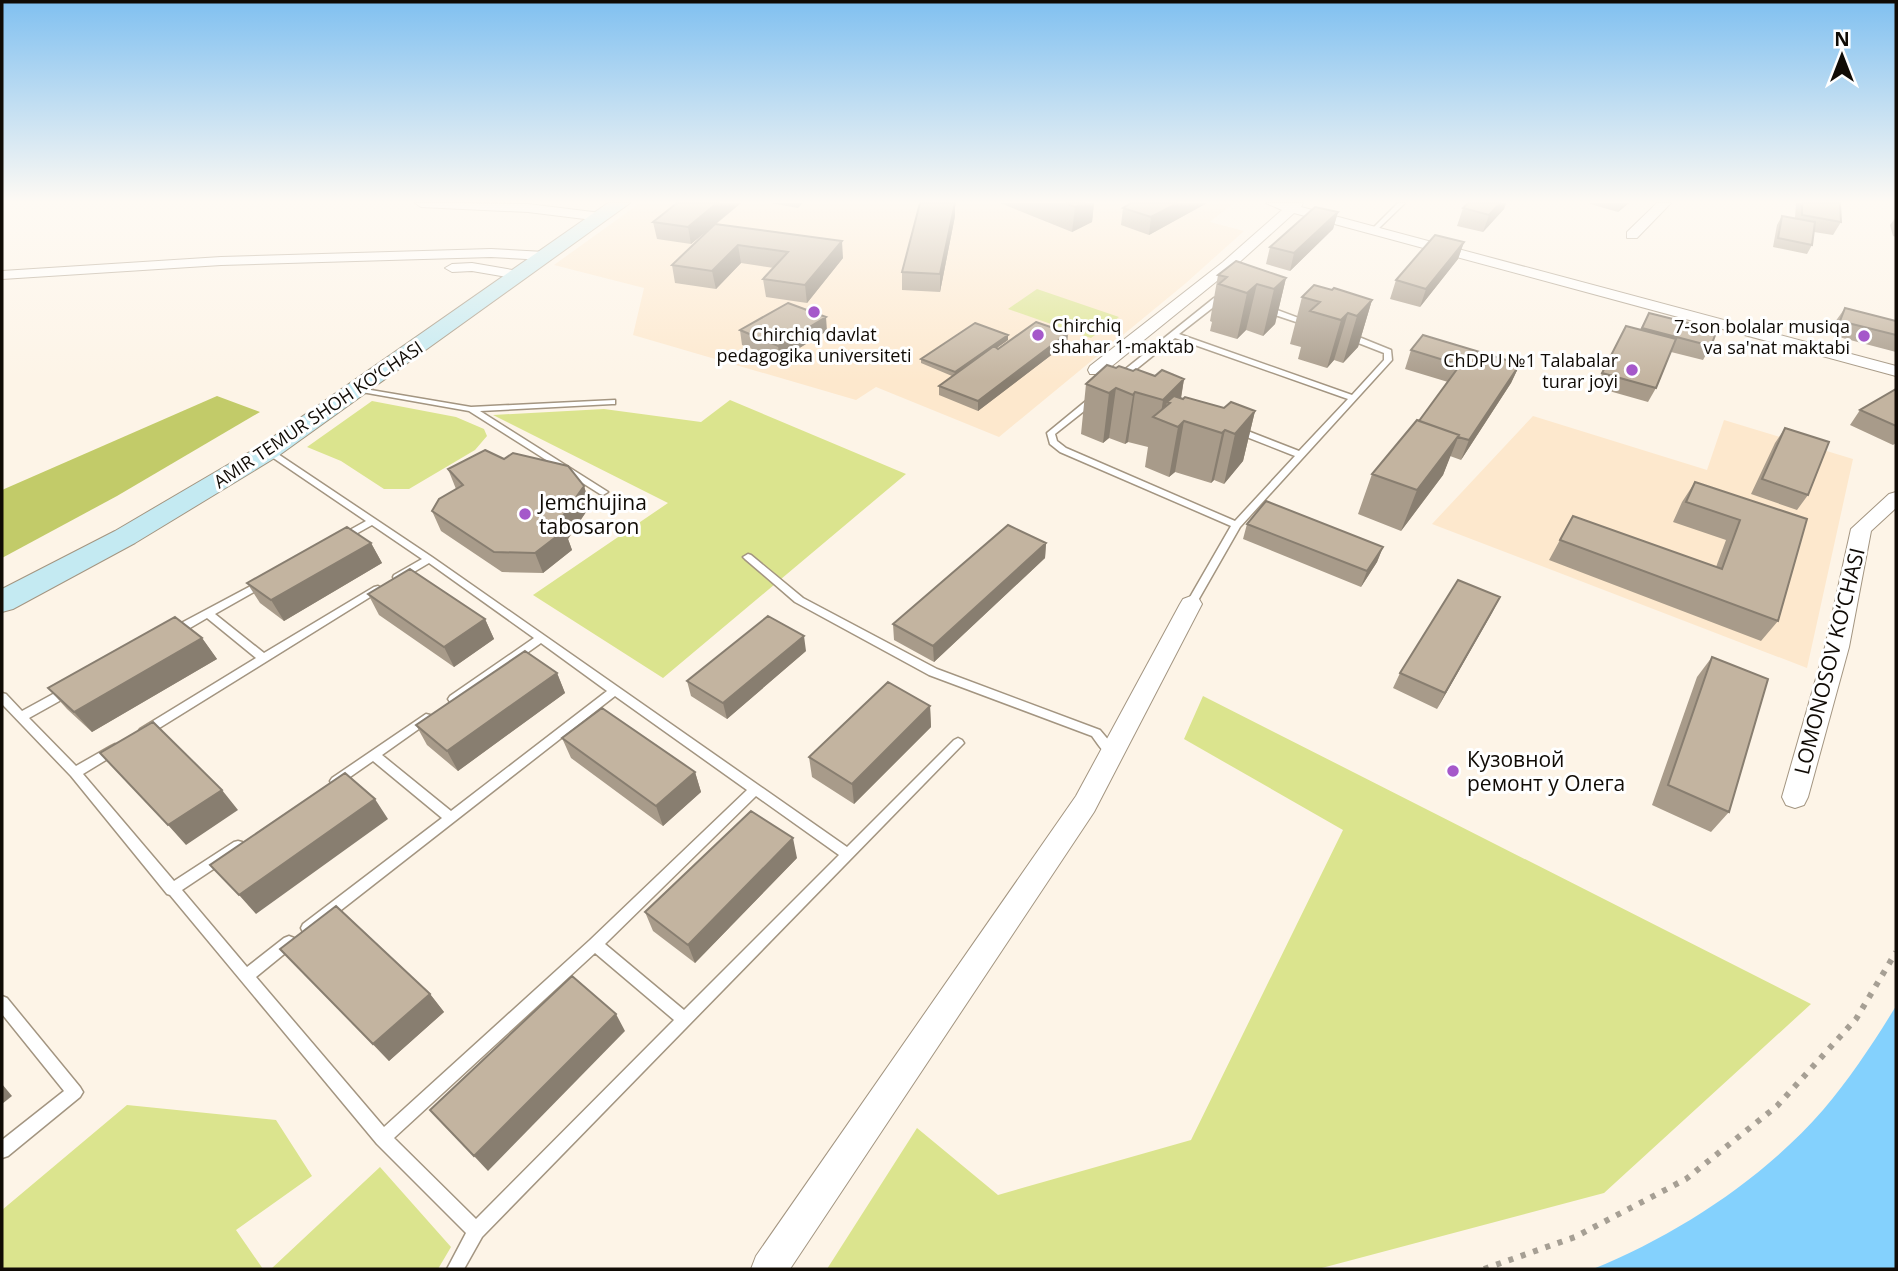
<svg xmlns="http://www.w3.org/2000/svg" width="1898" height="1271" viewBox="0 0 1898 1271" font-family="'Open Sans',sans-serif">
<rect width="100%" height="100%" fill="#fdf4e7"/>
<!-- built -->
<path fill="#fde8cd" d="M640,203H1233L1210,222L1244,231L1186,283L999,437L876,387L856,400L633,335L644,288L554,265Z
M1533,416L1707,470L1724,420L1853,459L1807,668L1432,524Z"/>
<!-- green -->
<path fill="#dbe48e" d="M1037,289L1119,317L1091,338L1008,309Z
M730,400L906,474L663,678L533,595L668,503L493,415L604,409L701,422Z
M372,401L456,417L484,429L487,436L475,450L409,489H384L341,461L307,447Z
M1203,696L1811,1004L1604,1193L1318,1269H827L917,1128L998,1195L1191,1140L1343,830L1184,739Z
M127,1105L276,1120L312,1176L236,1230L263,1269H2V1210Z
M380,1167L451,1247L438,1269H271Z"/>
<!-- forest -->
<path fill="#c2cb69" d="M217,396L260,412L117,496L2,558V490Z"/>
<!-- water -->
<path fill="#84d1fd" d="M1896,1006V1269H1593C1677,1235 1763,1179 1823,1110C1851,1077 1874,1042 1896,1006Z"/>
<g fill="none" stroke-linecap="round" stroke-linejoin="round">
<defs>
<path id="service" d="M1398,203H1405L1377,230H1373V228Z
M1224,295L1226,296V298L1220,302L1179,334L1352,395L1384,360V353L1343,337V333H1349L1391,350L1392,360L1240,527L1196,604L1191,607L1186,604L1231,526L1060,452L1050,444L1047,433L1092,396H1098V400L1055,434L1057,441L1066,448L1235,521L1295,456L1234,432V428H1240L1299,451L1348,399L1175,338L1124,379H1118V375L1214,298Z
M1263,307H1269L1312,323L1305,325L1263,311Z
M353,387L471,407L615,400V404H612L480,411L608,492L603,495L600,494L469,411L356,391H353Z
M269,448L432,557L847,847L954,740L958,738L962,740L964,743L482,1237L464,1269H447L466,1233L377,1144L170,895L167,894L71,776L2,704V693L6,694L22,711L64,688H72L74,691L72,694L29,718L76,766L111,746L115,744L119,746L121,749L119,752L83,774L174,881L234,842L238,841L242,842L244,846L242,850L182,890L247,967L284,938L289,936L294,938L296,942L294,946L256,977L384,1127L590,940L747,790L615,696L313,932L308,934L303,932L301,928L303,924L442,818L373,761L340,784L336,786L332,784L330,781L332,778L426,714L430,715L432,718L430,721L382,755L451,811L607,691L541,643L458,702H450L448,699L450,696L534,638L429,563L402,579H394L393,577L394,575L422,559L372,525L345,540H339L337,538L339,536L366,521L266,453L265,451ZM756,796L839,855L684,1010L605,944ZM595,953L674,1020L476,1219L394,1138Z
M748,554L751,555L803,598L937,669L1100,730L1116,749L1118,752L1116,755C1105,758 1098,744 1092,736L929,675L795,602L745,559L743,557Z
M264,579L269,582L268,584L215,614L264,653L374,587L378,586L383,589L148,735H140L138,732L140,729L256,658L207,618L178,635L174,636L169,632L170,629Z
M2,996L7,998L80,1087L83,1092L80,1097L8,1156L2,1158V1140L64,1091L2,1014Z"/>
<path id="minor" d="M415,203L528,204L601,213L608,217L601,221L528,212L421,207Z
M1266,203H1303L1301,207L1896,366V376L1294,213L1233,268L1102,374H1090L1088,370L1090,366L1223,262L1282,210Z
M1657,203H1671L1637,238H1627V232Z
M491,249L545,252L552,256L545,260L491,257L221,265L2,279V271L221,257Z
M472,263L518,271L525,275L518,279L472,271L452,272L445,268L452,264Z
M1896,492V508L1871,531L1849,647L1808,797L1804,805L1795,808L1786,805L1782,797L1825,647L1851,529L1889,494Z
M1191,596L1199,599L1202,604L1094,812L790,1269H751L756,1256L1076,796L1180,604L1183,599Z"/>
<path id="secondary" d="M608,203H630L278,456L135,543L13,609L2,612V589L115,531L260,446Z"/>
</defs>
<!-- service casing -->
<use href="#service" stroke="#a39581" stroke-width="3"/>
<!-- minor casing -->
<use href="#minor" stroke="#a39581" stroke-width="2"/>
<!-- secondary casing -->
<use href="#secondary" stroke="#a39581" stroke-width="2"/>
<!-- path -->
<path stroke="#a69f94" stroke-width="6" stroke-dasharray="5 8" stroke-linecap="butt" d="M1484,1269L1575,1237L1686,1179L1777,1106L1856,1019L1896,952"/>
<!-- service -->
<use href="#service" fill="#fff" fill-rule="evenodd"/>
<!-- minor -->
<use href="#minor" fill="#fff" fill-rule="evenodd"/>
<!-- secondary -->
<use href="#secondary" fill="#c4eaf2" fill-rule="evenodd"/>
</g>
<!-- wall -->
<path fill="#a89b8a" d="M677,203H741L715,225L843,258L807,303L766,297L763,279L774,268L741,263L716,289L675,283L672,265L713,226L691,244L657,239L653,222Z
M770,203H803L798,208Z
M1000,203H1094L1092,222L1072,232Z
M1131,203H1207L1149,235L1121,225L1123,208Z
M1500,203H1506L1504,209L1483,232L1457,226L1463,208Z
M1590,203H1629L1618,212L1590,204Z
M1796,203H1840L1841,222L1833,235L1814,232L1812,245L1807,254L1773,247L1777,225L1782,216L1795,218Z
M1338,212L1333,229L1290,271L1266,264L1270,247Z
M955,216L940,292L902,290V272Z
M1896,217V237L1893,236L1890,225Z
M1464,242L1458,259L1420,307L1390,299L1396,280Z
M1218,275L1286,278L1275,324L1263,336L1246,330L1237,339L1210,331L1212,322L1210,321Z
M1332,290L1372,300L1358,347L1343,363L1334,360L1327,368L1298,359L1301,347L1290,344L1302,297Z
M1845,308L1896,321V352L1831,335L1835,322Z
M1649,313L1711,346L1703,360L1671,352L1656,388L1648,402L1595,387L1626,326L1640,330Z
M740,330L827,331L780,360L742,345Z
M1068,333L1067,343L978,411L939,395V386L952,376L921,363V359L1008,340L997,348L998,349Z
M1411,350L1520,364L1511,383L1461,460L1450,456L1443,475L1401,531L1358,514L1372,474L1419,421L1448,382L1405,369Z
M1116,368L1155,376L1184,379L1181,399L1224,408L1255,411L1243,461L1224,484L1214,480L1211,483L1175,472L1169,477L1145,467L1148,447L1128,442L1125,444L1109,438L1103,443L1081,434L1086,384Z
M1896,389V443L1893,445L1850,425L1860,410Z
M1785,428L1808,495L1797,510L1751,494L1775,443Z
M504,459L584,486L590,506L568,539L572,550L543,573L502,572L441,531L432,511L456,489L448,469Z
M1695,482L1807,519L1778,621L1761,641L1549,560L1573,516L1716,567L1726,540L1673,522L1682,502Z
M1247,524L1383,547L1377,562L1361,587L1243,539Z
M371,543L382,563L284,621L260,603L247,583Z
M1046,543L1045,558L934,662L894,640L893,624Z
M368,594L485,619L494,639L454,667L379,615Z
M1500,597L1437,709L1393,688L1400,673Z
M202,638L217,659L92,732L67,709L48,688Z
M806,651L727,719L691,696L687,681Z
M1712,657L1729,812L1711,832L1652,805L1697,677Z
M557,673L565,693L458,771L427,745L416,725Z
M930,706L931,727L854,804L812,777L809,757Z
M562,738L695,772L701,792L663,826L571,758Z
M797,858L695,963L653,931L645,912Z
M280,949L430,994L444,1012L389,1061Z"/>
<!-- shaded-wall -->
<path fill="#887e70" d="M717,203H741L691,244L688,227Z
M955,203V216L940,292V274Z
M1082,203H1094L1092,222L1072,232L1075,207Z
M1178,203H1207L1149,235L1151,217Z
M1500,203H1506L1504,209L1483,232L1489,215Z
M1623,203H1629L1618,212Z
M1338,212L1333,229L1290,271L1294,253Z
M842,241L843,258L807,303L805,285Z
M1464,242L1458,259L1420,307L1426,289Z
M738,245L741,263L716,289L712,271Z
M1286,278L1275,324L1263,336L1274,289Z
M1257,284L1246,330L1237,339L1247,293Z
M1372,300L1358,347L1343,363L1357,316Z
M1348,313L1334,360L1327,368L1341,320Z
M826,317L827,331L780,360L778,346Z
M1068,333L1067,343L978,411V401Z
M1008,335V340L955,377V372Z
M1520,364L1511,383L1461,460L1469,440Z
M1184,379L1176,426L1170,403L1167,402L1163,422L1160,420L1163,400Z
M1116,388L1109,438L1103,443L1109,393Z
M1135,392L1128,442L1125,444L1133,395Z
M1255,411L1243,461L1224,484L1235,434Z
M1184,421L1175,472L1169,477L1178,427Z
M1225,430L1214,480L1211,483L1222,433Z
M1459,435L1443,475L1401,531L1417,490Z
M584,486L590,506L568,539L572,550L543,573L535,553L558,523Z
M371,543L382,563L284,621L271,600Z
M1046,543L1045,558L934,662L933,646Z
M1383,547L1377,562L1361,587L1367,571Z
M1500,597L1492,613L1437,709L1445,693Z
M485,619L494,639L454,667L444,647Z
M804,636L806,651L727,719L723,703Z
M202,638L217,659L92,732L74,712Z
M557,673L565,693L458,771L447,751Z
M930,706L931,727L854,804L852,784Z
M695,772L701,792L663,826L656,806Z
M222,790L238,810L186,845L168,825Z
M375,799L388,819L256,914L239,895Z
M793,838L797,858L695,963L688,945Z
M430,994L444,1012L389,1061L373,1044Z
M616,1014L625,1031L488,1171L474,1156Z
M2,1084L12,1096L2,1104Z"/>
<!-- building -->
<path fill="#c3b4a0" stroke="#887e70" stroke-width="2" d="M677,203H717L688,227L653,222Z
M920,203H955L940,274L902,272Z
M1065,203H1082L1075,207Z
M1131,203H1178L1151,217L1123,208Z
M1468,203H1500L1489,215L1463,208Z
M1802,203H1840L1841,222L1802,215Z
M1315,207L1338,212L1294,253L1270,247Z
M1782,216L1815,222L1812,245L1778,238Z
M715,224L842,241L805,285L763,279L788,252L738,245L712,271L672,265Z
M1435,235L1464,242L1426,289L1396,280Z
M1236,261L1286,278L1274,289L1257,284L1247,293L1219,284L1227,277L1218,275Z
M1314,285L1332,290L1334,288L1372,300L1357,316L1348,313L1341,320L1310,311L1320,302L1302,297Z
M788,303L826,317L778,346L740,330Z
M1845,308L1896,321V335L1840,321Z
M1649,313L1717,330L1711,346L1642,328Z
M1036,322L1068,333L978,401L939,386L994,346L998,349Z
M975,323L1008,335L955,372L921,359Z
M1626,326L1676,339L1656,388L1602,373Z
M1423,335L1520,364L1469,440L1458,437L1459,435L1419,421L1460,365L1411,350Z
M1107,365L1116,368L1119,366L1133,371L1136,369L1155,376L1162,370L1184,379L1163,400L1135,392L1133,395L1116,388L1109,393L1086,384Z
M1896,389V426L1860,410Z
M1174,396L1183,399L1185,397L1224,408L1231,402L1255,411L1235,434L1225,430L1222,433L1184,421L1178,427L1153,417L1170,403L1167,402Z
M1417,420L1459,435L1417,490L1372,474Z
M1785,428L1829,442L1808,495L1762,479Z
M485,450L504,459L513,453L568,466L584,486L558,523L565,530L535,553L494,552L432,511L439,499L463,485L448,469Z
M1695,482L1807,519L1778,621L1560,540L1573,516L1722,569L1740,520L1686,502Z
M1266,501L1383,547L1367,571L1247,524Z
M1008,525L1046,543L933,646L893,624Z
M347,527L371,543L271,600L247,583Z
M410,569L485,619L444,647L368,594Z
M1458,580L1500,597L1445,693L1400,673Z
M768,616L804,636L723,703L687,681Z
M175,617L202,638L74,712L48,688Z
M525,651L557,673L447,751L416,725Z
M1712,657L1768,679L1729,812L1668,785Z
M888,682L930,706L852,784L809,757Z
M602,708L695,772L656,806L562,738Z
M153,722L222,790L168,825L100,753Z
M345,773L375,799L239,895L210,865Z
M751,811L793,838L688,945L645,912Z
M336,906L430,994L373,1044L280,949Z
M572,976L616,1014L474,1156L430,1110Z"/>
<!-- sky -->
<linearGradient id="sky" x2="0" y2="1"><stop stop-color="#80c0f0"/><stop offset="0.53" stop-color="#fefaf4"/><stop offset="1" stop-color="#fefaf4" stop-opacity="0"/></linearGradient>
<rect width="1898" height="381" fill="url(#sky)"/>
<!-- markers -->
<g fill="#a558ca" stroke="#fff" stroke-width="2.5">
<circle cx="814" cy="312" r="7"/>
<circle cx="1038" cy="335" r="7"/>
<circle cx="1864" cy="336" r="7"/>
<circle cx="1632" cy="370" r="7"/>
<circle cx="525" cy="514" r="7"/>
<circle cx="1453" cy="771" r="7"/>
</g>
<g text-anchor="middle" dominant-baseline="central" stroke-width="6" stroke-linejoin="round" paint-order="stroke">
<!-- far-poi labels -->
<g font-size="18" fill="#100b05" stroke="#fff" text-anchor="end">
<text x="1052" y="325" text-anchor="start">Chirchiq<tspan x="1052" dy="21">shahar 1-maktab</tspan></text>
<text x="1850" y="326">7-son bolalar musiqa<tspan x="1850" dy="21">va sa'nat maktabi</tspan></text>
<text x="814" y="334" text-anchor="middle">Chirchiq davlat<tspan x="814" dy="21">pedagogika universiteti</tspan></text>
<text x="1618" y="360">ChDPU №1 Talabalar<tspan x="1618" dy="21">turar joyi</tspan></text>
</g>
<!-- far-street labels -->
<g font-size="18" fill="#100b05" stroke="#fff">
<text transform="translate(318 414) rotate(-34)">AMIR TEMUR SHOH KO‘CHASI</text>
</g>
<!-- poi labels -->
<g font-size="21" fill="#100b05" stroke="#fff" text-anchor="start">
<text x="539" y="502">Jemchujina<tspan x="539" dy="24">tabosaron</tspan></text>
<text x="1467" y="759">Кузовной<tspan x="1467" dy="24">ремонт у Олега</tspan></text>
</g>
<!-- street labels -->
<g font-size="21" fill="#100b05" stroke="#fff">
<text transform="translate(1829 661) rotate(-76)">LOMONOSOV KO‘CHASI</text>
</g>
</g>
<!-- border -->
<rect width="1898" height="1271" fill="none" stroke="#100b05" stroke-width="7"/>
<!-- north arrow -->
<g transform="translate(1842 56)" stroke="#ffffff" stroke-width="5" paint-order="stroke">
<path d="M0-5L12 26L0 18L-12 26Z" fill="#100b05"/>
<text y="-10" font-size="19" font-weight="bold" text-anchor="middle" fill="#100b05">N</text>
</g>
</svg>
